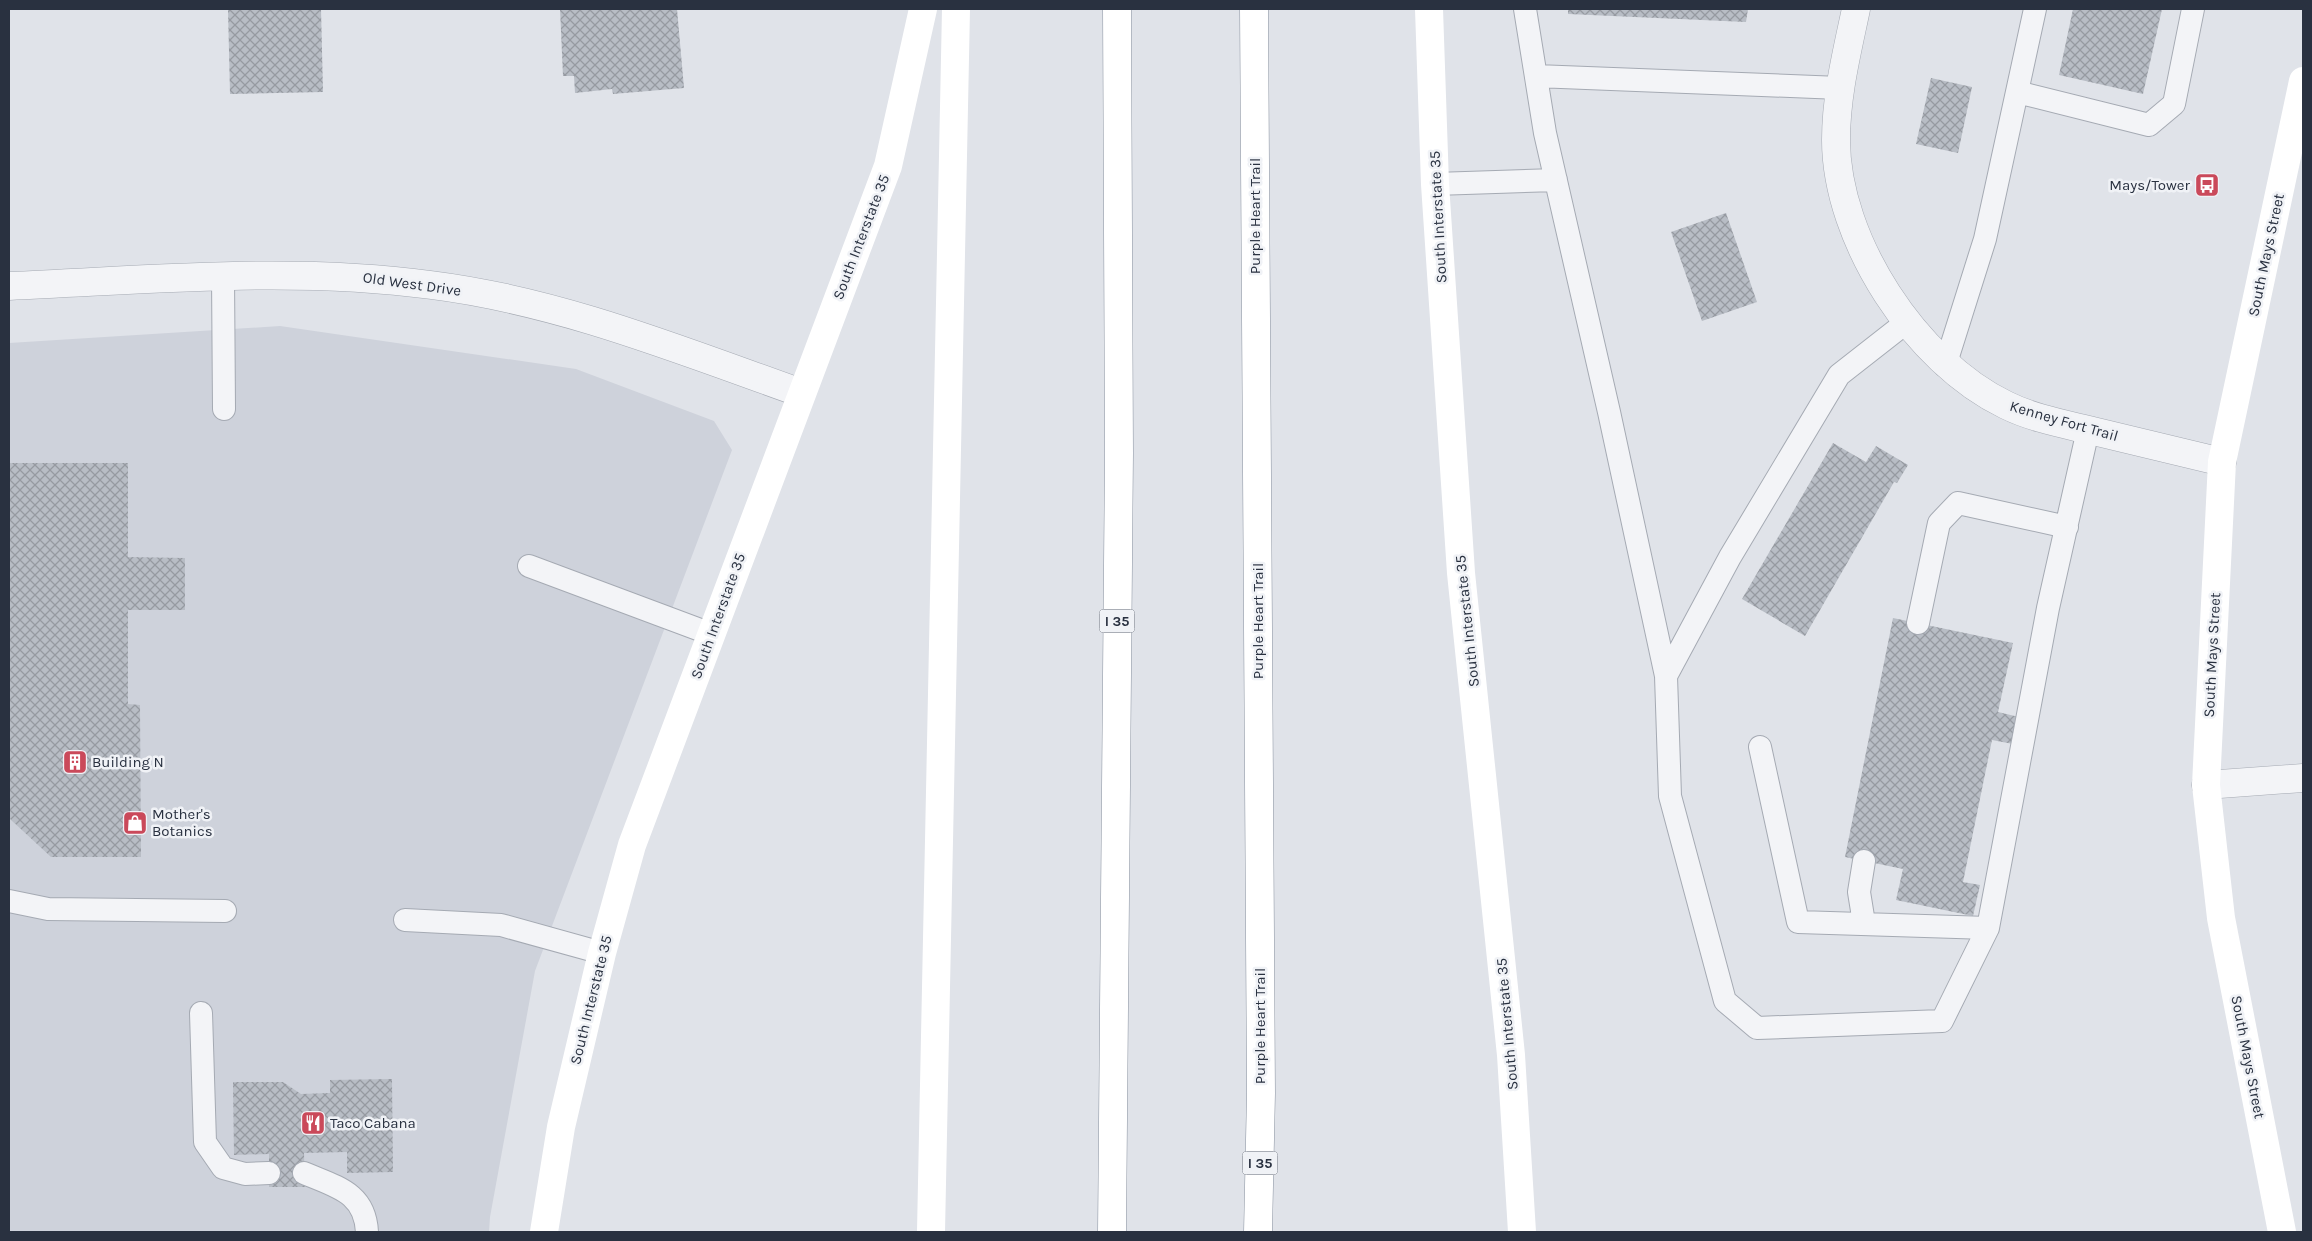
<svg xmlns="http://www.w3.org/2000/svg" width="2312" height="1241" viewBox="0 0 2312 1241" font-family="Karla,sans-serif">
<defs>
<pattern id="building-cross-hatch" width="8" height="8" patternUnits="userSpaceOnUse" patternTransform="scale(1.25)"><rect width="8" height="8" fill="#b8bdc5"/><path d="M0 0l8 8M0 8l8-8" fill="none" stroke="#969aa1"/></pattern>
</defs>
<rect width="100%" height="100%" fill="#e0e3e9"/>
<!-- built -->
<path fill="#ced2db" d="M280,326L576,369L714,421L732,450L535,971L490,1217L489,1232H9V343Z"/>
<!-- building -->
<path fill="url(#building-cross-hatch)" d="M228,9H321L323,92L230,94Z
M560,9H677L684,88L613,94L612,89L575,93L574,76H563Z
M1568,9H1748L1746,22L1568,14Z
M2073,9H2162L2143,94L2059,75Z
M1931,78L1972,87L1958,153L1916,144Z
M1726,213L1757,302L1702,321L1671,232Z
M1833,443L1866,462L1876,446L1908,465L1897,483L1894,482L1805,636L1742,599Z
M9,463H128V557L185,558V610H128V704L140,705L141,857H51L9,818Z
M1893,618L2013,643L1998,712L2019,717L2013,744L1992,740L1963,882L1980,885L1973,916L1896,900L1903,869L1845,857Z
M392,1079L393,1172L347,1173V1152L304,1153L305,1187H269V1154L234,1155L233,1082H283L301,1094L330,1093V1080Z"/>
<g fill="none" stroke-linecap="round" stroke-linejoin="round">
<defs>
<path id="service" d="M1525,9L1545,133L1609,412L1666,676L1670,796L1725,1001L1757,1028L1942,1021L1988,928L2048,608L2088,430
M1536,76L1840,88
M2017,92L2149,125L2174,104L2193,9
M1435,184L1556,180
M223,276L224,409
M1945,366L1985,239L2035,9
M529,566L711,634
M1918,623L1939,523L1958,503L2067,527
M1666,676L1730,557L1839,375L1908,321
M1760,747L1798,922L1988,928
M9,901L48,909L225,911
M405,920L501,925L602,953
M1864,923L1859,892L1864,861
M201,1013L205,1142L223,1168L245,1174L269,1173
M304,1173C336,1187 365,1192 367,1232"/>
<path id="minor" d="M1856,9C1847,52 1836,95 1836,140C1836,240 1916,362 2006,405C2032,418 2064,424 2093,431C2136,441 2179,452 2222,462
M9,286C150,280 291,266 431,285C559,301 680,350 801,393
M2206,785L2303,778"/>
<path id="motorway" d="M1254,9L1261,1093L1258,1232
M1112,1232L1119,453L1117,9"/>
</defs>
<!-- service casing -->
<use href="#service" stroke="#a5aab3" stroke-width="24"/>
<!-- minor casing -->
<use href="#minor" stroke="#a5aab3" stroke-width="29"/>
<!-- motorway casing -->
<use href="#motorway" stroke="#88919f" stroke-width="29"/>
<!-- service -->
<use href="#service" stroke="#f3f4f7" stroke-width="22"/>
<!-- minor -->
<use href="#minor" stroke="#f3f4f7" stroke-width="28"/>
<!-- secondary -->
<path stroke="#fff" stroke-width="28" d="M1429,9L1435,184L1461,573L1511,1055L1522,1232
M544,1232L561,1127L602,953L632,845L888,166L923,9
M931,1232L956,9
M2282,1232L2221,918L2206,785L2222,462L2303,81"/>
<!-- motorway -->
<use href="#motorway" stroke="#fff" stroke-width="28"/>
</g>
<!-- icons -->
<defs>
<symbol id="bus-square" viewBox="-11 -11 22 22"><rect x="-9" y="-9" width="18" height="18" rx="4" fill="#ca495a" stroke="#f0f2f6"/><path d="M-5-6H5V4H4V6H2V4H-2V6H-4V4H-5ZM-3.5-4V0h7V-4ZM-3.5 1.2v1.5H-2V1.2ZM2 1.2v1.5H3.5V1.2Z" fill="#fff"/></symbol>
<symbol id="building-square" viewBox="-11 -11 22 22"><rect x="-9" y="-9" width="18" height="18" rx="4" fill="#ca495a" stroke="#f0f2f6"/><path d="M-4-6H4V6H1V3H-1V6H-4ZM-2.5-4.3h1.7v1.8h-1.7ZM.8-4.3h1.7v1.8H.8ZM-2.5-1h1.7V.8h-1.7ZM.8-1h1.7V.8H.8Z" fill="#fff"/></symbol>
<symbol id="shop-square" viewBox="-11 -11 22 22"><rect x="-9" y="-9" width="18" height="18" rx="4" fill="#ca495a" stroke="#f0f2f6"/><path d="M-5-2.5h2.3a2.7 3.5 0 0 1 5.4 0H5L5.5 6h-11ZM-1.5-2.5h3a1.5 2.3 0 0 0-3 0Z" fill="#fff"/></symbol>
<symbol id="restaurant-square" viewBox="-11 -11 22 22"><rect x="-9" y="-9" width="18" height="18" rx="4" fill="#ca495a" stroke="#f0f2f6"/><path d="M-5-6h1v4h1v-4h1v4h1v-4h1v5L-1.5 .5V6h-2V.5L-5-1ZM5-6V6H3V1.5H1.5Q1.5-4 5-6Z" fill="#fff"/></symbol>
</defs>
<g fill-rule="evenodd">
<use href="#bus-square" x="2193" y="171" width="28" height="28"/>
<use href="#building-square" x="61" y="748" width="28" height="28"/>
<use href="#shop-square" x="121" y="809" width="28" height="28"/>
<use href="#restaurant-square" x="299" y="1109" width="28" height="28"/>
</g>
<g text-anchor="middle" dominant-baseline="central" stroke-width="5" stroke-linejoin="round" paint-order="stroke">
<!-- shield labels -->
<g fill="#f0f2f6" stroke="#656b77" stroke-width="1">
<rect x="1099.5" y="609.5" width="35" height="23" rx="4"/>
<rect x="1242.5" y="1151.5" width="35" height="23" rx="4"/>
</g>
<g font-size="14" font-weight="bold" fill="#293140">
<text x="1117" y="621">I 35</text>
<text x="1260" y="1163">I 35</text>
</g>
<!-- poi labels -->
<g font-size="15" fill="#293140" stroke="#f0f2f6" text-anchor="start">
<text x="2190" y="185" text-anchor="end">Mays/Tower</text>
<text x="92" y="762">Building N</text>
<text x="152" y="814">Mother's<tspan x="152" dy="17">Botanics</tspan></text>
<text x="330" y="1123">Taco Cabana</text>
</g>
<!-- street labels -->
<g font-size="15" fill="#293140" stroke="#f0f2f6">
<text transform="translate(1255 216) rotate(-90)">Purple Heart Trail</text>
<text transform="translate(1438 217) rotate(-93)">South Interstate 35</text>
<text transform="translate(861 237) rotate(-69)">South Interstate 35</text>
<text transform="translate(2266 255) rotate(-78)">South Mays Street</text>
<text transform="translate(412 284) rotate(8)">Old West Drive</text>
<text transform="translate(2064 421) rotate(16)">Kenney Fort Trail</text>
<text transform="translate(718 616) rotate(-70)">South Interstate 35</text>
<text transform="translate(1258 621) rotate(-90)">Purple Heart Trail</text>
<text transform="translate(1467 621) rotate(-96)">South Interstate 35</text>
<text transform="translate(2212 655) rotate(-87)">South Mays Street</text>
<text transform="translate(591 1000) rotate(-76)">South Interstate 35</text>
<text transform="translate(1507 1024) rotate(-95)">South Interstate 35</text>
<text transform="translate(1260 1026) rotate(-90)">Purple Heart Trail</text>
<text transform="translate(2248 1057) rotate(79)">South Mays Street</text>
</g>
</g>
<!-- border -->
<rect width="2312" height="1241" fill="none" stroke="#293140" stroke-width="20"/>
</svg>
